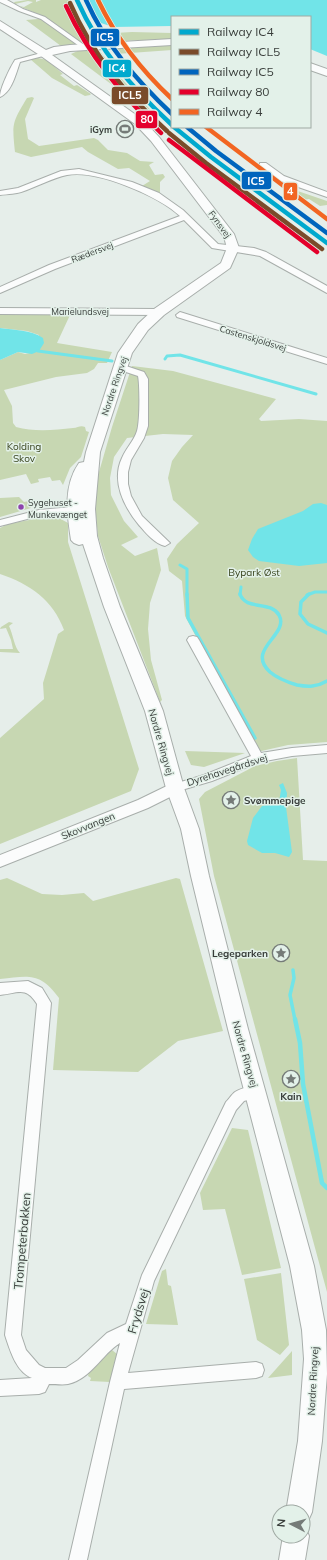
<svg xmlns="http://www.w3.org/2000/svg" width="327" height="1560" viewBox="0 0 327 1560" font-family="Mulish,sans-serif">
<rect width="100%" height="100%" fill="#e6eeea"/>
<!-- green -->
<path fill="#c7d7b2" d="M27,0H36V2L41,0H70L73,11L76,12L93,43L61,46L26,20L38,19L45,17L19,6L24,7L33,2L28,1L15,4L14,2Z
M132,32L172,33V39L115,41L111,35L115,33Z
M172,45V50L116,54L112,48Z
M98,49L121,78L156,116L148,119L127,96L71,54L80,50Z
M38,58L47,60L63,74L60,75L74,86L77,85L91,94L90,95L85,96L52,78L30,59Z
M32,97L34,98L25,119L28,139L39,146L94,138L98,140L108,150L127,153L140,161L154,162L149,165L155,175L163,174L165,177L160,182V194L142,186L150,181L129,168L118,169L88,152L82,147L31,157L15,152C12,123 12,123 27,98Z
M283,186L327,201V205L320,206L309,199L303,200Z
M0,314L70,315L57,343L112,352L107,363H98L94,369L87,373L56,377L4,390L12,406L13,423L16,427C34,432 55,430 73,428C78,428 80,425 85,427L86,431L89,432L81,457L70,468L63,485L60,480L52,481L50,477L38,479L39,482L31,484L26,474L0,480V360L18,352L25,354L39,351V335L27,331L0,328Z
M132,366L173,371L276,399L259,419L261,421L299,419L327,421V742L288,745L257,752L185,616L182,581L169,571L167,559L177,544L199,523L173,500L168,478L172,461L182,447L193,435L163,434L127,438L114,457L110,478L111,495L124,521L138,537L121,545L135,556L157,548L161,570L150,603L148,629L151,660L162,700L160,702L108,567L98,536L95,506L97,479L112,427Z
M19,497L24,502L29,501L31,508L0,517V498Z
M40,518H59L68,523V542L139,769L131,791L0,844V738L44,699L43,683L58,634L64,630C53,600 30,584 0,574V528L8,524Z
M9,622L13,623L9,626C13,634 14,647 20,653L0,652V649H13L11,640L6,628L0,629L1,627Z
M185,751L245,753L204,767L191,765Z
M297,758L303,860L327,861V1292L214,876L199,799L205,792L255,766L277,761Z
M7,878L42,894L62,895L84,893L93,901L176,878L180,879L223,1031L178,1041L138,1072L53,1070L59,998C40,972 29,976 0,979V880Z
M232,1128L248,1130L281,1268L242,1275L225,1209L203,1210L200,1193Z
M166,1269L168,1285L171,1286L178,1325L146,1324L162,1271Z
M281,1273L289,1345L280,1355L257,1340L244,1279Z
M112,1350L117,1354L110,1382L90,1381L91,1378L88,1376L89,1372Z
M292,1351V1375L268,1378Z"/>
<!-- water -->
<path fill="#71e4e8" d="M89,0H327V56L310,49V17H172V26L113,27L98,22Z
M0,328C14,330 31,330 43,338L44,343L39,351L32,354L18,352L0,360Z
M321,503L327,505V563L299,566L259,561L253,557L248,550L252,539L258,529L303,511L313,504Z
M283,783L287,793L286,807L292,852L289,857L275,853H262L248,845L247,841L253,818L262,806L279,802L281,790L279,785Z"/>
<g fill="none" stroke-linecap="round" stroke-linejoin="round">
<!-- stream-far2 -->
<path stroke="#71e4e8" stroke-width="3" d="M38,351L112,361
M165,359L167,356L180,355L316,394
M180,565L187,569V595
M240,595L241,587
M307,595L315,592H327"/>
<!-- stream-far1 -->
<path stroke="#71e4e8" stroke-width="3.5" d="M187,594L188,618L255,738
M240,594C246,611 270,600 279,615C290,635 245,649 270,672C277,678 287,682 297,685C308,687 317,687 327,681
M309,594L301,602L300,614L308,624L327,633
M293,970L294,978L290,995L295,1020"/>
<!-- stream -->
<path stroke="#71e4e8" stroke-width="4.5" d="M295,1019L300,1043L303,1084L322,1183L327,1188"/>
<defs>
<path id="minor" d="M0,0H7L23,9L45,17L87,47L82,48L41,19L19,11L0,2Z
M45,52L47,53V55L20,62C16,73 12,92 0,97C0,88 10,68 15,60Z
M260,163H266L284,176L327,192V197L278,180L260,167Z
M79,169L132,182L159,193L183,210L218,244L254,248L266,252L327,286V293L260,256L212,248L184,220L55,269L0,293V287L49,265L180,216C159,196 96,169 67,175C53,178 38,186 24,191C17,194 8,194 0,195V191L18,188L61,171Z
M0,308L159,309L163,312L159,315L0,314Z
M180,312L327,358V364L177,317L176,315Z
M120,364L144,372L148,379V426L144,438L131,460L128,472V484L131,496L142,516L170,543L165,546C155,544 146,533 139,525C124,507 111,481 122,458C126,448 134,441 137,431C140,422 140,385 138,376L117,369L115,367L117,365Z
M83,506L88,509L87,511L39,516L0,526V520L39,510Z
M193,636L197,637L199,640L261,753L292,748L327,745V753L292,756L260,762L212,781L175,792L171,791L169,788L171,785L204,775L251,756L187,640L189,637Z
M28,981L42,988L51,1003L21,1335L26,1350L39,1365L45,1368H66L78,1360L107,1333L126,1324L142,1275L226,1102C229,1099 232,1094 235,1092C241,1088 254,1085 261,1088L263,1092L261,1096L244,1101L236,1110L154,1281L128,1373L256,1362L262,1364L264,1370L262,1376L256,1378L124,1389L87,1560H69L110,1382L120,1343C102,1354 91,1379 68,1384C63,1385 55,1384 49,1384L45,1392L39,1394L0,1396V1380L32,1378C16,1372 10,1350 5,1335L37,1004C26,986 18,993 0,995V983Z"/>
<path id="tertiary" d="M175,782L180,784L183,788L180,792L148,808L0,867V855L138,800Z"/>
<path id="secondary" d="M0,21L46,50L54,47L70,45L172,39V45L70,51L52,55L143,120L159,137L234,234L239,248L230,268L164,315L148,330L132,353L100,452L95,509L97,536L103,558L120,607L163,711L184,788L199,829L209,876L248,1029L314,1266L326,1330L327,1374L322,1441L312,1512L308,1521L303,1523V1512H286L298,1441L304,1359L302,1330L290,1266L228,1029L191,876L181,829L166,788L145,711L104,607L83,544L79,545L74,543L71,540C67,514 63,486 79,463L84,462L86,452L118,353L138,324L154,309L221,263L227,248L224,237L151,141L135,124L41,56L0,29Z
M310,63L327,69V76L310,70Z
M303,1526L305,1527L309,1536L305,1560H279L283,1536H303Z"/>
</defs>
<!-- minor casing -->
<use href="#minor" stroke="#a8aeab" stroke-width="2"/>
<!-- tertiary casing -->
<use href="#tertiary" stroke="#a8aeab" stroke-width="2"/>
<!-- secondary casing -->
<use href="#secondary" stroke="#a8aeab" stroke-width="2"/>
<!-- minor -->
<use href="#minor" fill="#fbfcfc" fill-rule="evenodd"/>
<!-- tertiary -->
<use href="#tertiary" fill="#fbfcfc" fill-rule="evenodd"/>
<!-- secondary -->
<use href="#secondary" fill="#fbfcfc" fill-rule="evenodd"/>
<defs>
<path id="rail-1" d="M77,0C100,51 131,87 172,125
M174,127L211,157L327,243"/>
<path id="rail-2" d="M70,3C93,56 125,93 167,131
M169,133L206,163L322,249"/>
<path id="rail-3" d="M86,0C106,45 136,80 172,114
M187,127L216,151L327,233"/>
<path id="rail-4" d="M66,6C89,56 122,95 161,133
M169,140L317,252"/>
<path id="rail-5" d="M98,0C116,38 141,70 172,99
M206,127L327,219"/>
</defs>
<!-- rail-1 casing -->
<use href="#rail-1" stroke="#e3f1e9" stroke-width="6"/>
<!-- rail-2 casing -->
<use href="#rail-2" stroke="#e3f1e9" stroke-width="6"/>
<!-- rail-3 casing -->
<use href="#rail-3" stroke="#e3f1e9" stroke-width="6"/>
<!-- rail-4 casing -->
<use href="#rail-4" stroke="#e3f1e9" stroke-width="6"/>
<!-- rail-5 casing -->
<use href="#rail-5" stroke="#e3f1e9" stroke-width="6"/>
<!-- rail-1 -->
<use href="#rail-1" stroke="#00a9ce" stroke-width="4.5"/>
<!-- rail-2 -->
<use href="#rail-2" stroke="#7a4b2a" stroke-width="4.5"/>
<!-- rail-3 -->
<use href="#rail-3" stroke="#0065bd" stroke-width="4.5"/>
<!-- rail-4 -->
<use href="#rail-4" stroke="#e4002b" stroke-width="4.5"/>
<!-- rail-5 -->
<use href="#rail-5" stroke="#f26522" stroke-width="4.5"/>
</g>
<!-- icons -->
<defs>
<symbol id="stadium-ring" viewBox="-11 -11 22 22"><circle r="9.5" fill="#e3f1e9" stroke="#757b78" stroke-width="1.5"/><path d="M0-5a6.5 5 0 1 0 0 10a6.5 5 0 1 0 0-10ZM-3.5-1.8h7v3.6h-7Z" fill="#757b78"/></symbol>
<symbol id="sight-ring" viewBox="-11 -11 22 22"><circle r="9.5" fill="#e3f1e9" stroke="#757b78" stroke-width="1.5"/><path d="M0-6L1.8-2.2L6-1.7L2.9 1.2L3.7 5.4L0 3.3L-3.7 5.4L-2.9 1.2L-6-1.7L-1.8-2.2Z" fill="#757b78"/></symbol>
</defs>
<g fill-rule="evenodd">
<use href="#stadium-ring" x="115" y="119" width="20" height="20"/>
<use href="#sight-ring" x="221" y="790" width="20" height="20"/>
<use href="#sight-ring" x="271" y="943" width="20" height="20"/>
<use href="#sight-ring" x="281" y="1069" width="20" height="20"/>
</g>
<!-- markers -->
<circle fill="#8e44ad" stroke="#e3f1e9" stroke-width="1.5" cx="21" cy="507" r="3.5"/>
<g text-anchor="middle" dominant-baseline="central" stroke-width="3" stroke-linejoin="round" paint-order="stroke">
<!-- far-poi labels -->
<g font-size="9" font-weight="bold" fill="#383d3a" stroke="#e3f1e9" text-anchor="end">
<text x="112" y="129">iGym</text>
</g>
<!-- far-street labels -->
<g font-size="9" fill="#383d3a" stroke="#e3f1e9">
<text transform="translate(220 224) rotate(54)">Fynsvej</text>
<text transform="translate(92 252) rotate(-21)">Rædersvej</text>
<text x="80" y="311">Marielundsvej</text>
<text transform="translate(253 338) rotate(17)">Castenskjoldsvej</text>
<text transform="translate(114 386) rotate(-71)">Nordre Ringvej</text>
</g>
<!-- bus labels -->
<g font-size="9" fill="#383d3a" stroke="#e3f1e9" text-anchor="start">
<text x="28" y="502">Sygehuset -<tspan x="28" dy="12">Munkevænget</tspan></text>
</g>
<!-- park labels -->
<g font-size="10" fill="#35411a" stroke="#e3f1e9">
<text x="24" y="446">Kolding<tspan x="24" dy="12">Skov</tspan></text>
<text x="254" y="572">Bypark Øst</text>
</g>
<!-- street labels -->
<g font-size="10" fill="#383d3a" stroke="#e3f1e9">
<text transform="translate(161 742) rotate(74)">Nordre Ringvej</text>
<text transform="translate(227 770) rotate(-18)">Dyrehavegårdsvej</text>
<text transform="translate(88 826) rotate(-22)">Skovvangen</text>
<text transform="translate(245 1054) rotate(74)">Nordre Ringvej</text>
<text transform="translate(313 1381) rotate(-87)">Nordre Ringvej</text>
</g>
<!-- poi labels -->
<g font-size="10" font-weight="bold" fill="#383d3a" stroke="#e3f1e9" text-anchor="start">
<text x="244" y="800">Svømmepige</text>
<text x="268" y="953" text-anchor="end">Legeparken</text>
<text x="291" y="1096" text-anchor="middle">Kain</text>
</g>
<!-- near-street labels -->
<g font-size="12" fill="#383d3a" stroke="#e3f1e9">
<text transform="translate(22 1241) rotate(-85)">Trompeterbakken</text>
<text transform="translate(138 1311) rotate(-73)">Frydsvej</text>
</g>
</g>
<g stroke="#e3f1e9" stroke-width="1.5">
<rect x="90" y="28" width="30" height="19" rx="4" fill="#0065bd"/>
<rect x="102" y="59" width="30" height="19" rx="4" fill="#00a9ce"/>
<rect x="111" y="86" width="38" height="19" rx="4" fill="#7a4b2a"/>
<rect x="135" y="110" width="23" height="19" rx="4" fill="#e4002b"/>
<rect x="241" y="171" width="31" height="19" rx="4" fill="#0065bd"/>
<rect x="283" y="182" width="15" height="19" rx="4" fill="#f26522"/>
</g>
<g font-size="11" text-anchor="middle" font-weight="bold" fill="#fff">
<text x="105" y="41">IC5</text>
<text x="117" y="72">IC4</text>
<text x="130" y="99">ICL5</text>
<text x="147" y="123">80</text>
<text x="256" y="185">IC5</text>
<text x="290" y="195">4</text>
</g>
<!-- legend -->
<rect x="171" y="16" width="140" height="112" fill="#e3f1e9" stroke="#9fa9a3"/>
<rect x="179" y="29" width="20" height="6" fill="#00a9ce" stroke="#9fa9a3"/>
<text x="207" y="36" font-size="12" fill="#383d3a">Railway IC4</text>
<rect x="179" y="49" width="20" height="6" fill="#7a4b2a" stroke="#9fa9a3"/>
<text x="207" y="56" font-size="12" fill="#383d3a">Railway ICL5</text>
<rect x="179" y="69" width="20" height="6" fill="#0065bd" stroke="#9fa9a3"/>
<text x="207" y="76" font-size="12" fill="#383d3a">Railway IC5</text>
<rect x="179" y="89" width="20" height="6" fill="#e4002b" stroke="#9fa9a3"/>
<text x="207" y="96" font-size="12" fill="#383d3a">Railway 80</text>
<rect x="179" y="109" width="20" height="6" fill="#f26522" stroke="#9fa9a3"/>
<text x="207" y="116" font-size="12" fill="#383d3a">Railway 4</text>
<!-- north arrow -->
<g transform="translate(291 1524) rotate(276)"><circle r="19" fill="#e3f1e9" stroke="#9fa9a3"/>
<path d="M0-3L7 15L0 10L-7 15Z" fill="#757b78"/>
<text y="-6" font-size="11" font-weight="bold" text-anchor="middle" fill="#383d3a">N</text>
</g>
</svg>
